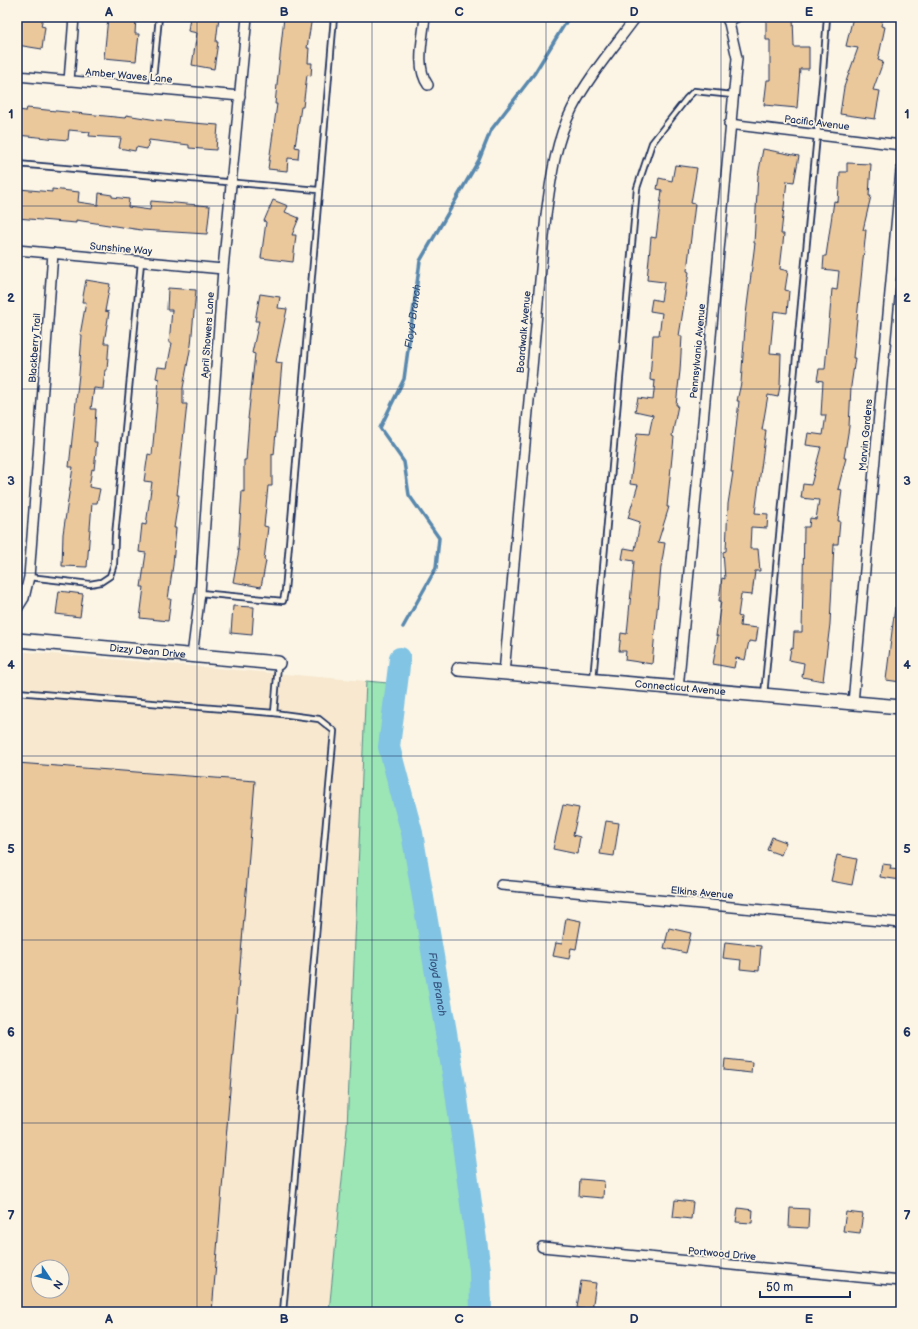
<svg xmlns="http://www.w3.org/2000/svg" width="918" height="1329" viewBox="0 0 918 1329" font-family="'Balsamiq Sans',sans-serif">
<rect width="100%" height="100%" fill="#fcf5e5"/>
<filter id="ink" filterUnits="userSpaceOnUse"><feTurbulence type="fractalNoise" baseFrequency=".025" numOctaves="2"/><feDisplacementMap in="SourceGraphic" scale="8" xChannelSelector="R" yChannelSelector="G"/><feConvolveMatrix kernelMatrix="1 2 1 2 8 2 1 2 1" color-interpolation-filters="sRGB"/></filter>
<g filter="url(#ink)">
<!-- built -->
<path fill="#f7e8cf" fill-rule="evenodd" d="M17,651L366,681L347,1128L329,1312H17ZM38,1267H62V1291H38Z"/>
<!-- green -->
<path fill="#9ce5b4" stroke="#5c8a89" d="M366,681L399,684L398,758L406,800L417,840L449,1072L458,1113L467,1187L484,1274L485,1312H329L347,1128Z"/>
<g fill="none" stroke-linecap="round" stroke-linejoin="round">
<!-- stream -->
<path stroke="#5988ae" stroke-width="3.5" id="s1" d="M403,627L436,568L439,538L409,495L404,462L380,428L404,379L420,261L479,160L491,130L534,74L569,17"/>
<!-- river -->
<path stroke="#82c4e3" stroke-width="22" id="s2" d="M400,658L389,747L412,833L455,1085L480,1270L481,1312"/>
</g>
<!-- building -->
<path fill="#ebc89c" stroke="#1b2f5e" fill-rule="evenodd" d="M17,17H43L41,26L45,27L42,49L17,45Z
M108,17H136L135,34H139L136,61L104,58Z
M190,17H219L216,42H218L214,69L192,65L197,33L188,31Z
M284,17H312L307,48H309L308,63H312L311,76L307,75L303,107H301L295,147L299,148L298,159L288,158L287,171L268,169L277,104H275Z
M793,17L794,47H809V69H800L797,108L764,105L767,80H770V40H766V18Z
M853,17H883L881,26L885,27L878,60L883,62L873,90L880,91L875,119L840,114L844,87L858,48L846,46Z
M27,108L125,118L126,115L157,120L218,125L216,150L189,148V145L149,140L147,149L136,147L135,151L119,148L121,138L89,136L90,132L69,130L68,140L17,135V110L26,111Z
M763,149L799,156L794,182L787,181L781,234H784L780,269L788,271L785,290L789,291L787,313L774,311L770,353L781,354L780,386L778,397L768,395L762,430H766L755,513L768,514L767,528L751,527L750,549H758L760,571H755L752,595L741,594L738,616L741,617L740,626L758,628L756,642L749,641L745,660L736,658L734,668L713,664L718,636H716L721,601H719L722,578L725,579L723,552L726,551L728,504L733,472H731L739,401H737L741,383L746,314L755,243H754L758,176Z
M847,163L871,164L869,196H871L863,230H866L853,358H855L851,386L849,427L844,458H846L838,489L842,490L838,521H840L838,544H834L830,624L823,681L802,677L804,663L789,660L791,648L793,649L794,632H802L804,527H809L810,518L816,519L819,500L801,498L803,484L811,485L821,447L806,445L808,433L823,435L826,415H821L823,381L817,380L819,369H825L832,289L837,290L839,271L823,269L824,256H826L834,201L838,202L840,172H847Z
M675,165L697,168L691,203L695,204L687,271L689,272L679,336H682L680,371L676,405H678L672,436L674,437L667,507H669L658,542L665,543L661,567L652,664L625,660L626,651H619L621,633L627,634L634,561L622,559L624,548L635,550L640,522L628,518L638,485L630,484L637,433L649,434L653,415L635,411L638,398L653,400L655,381L650,380L653,335H659L662,313L650,311L652,299L661,301L664,282L647,280L651,237L656,238L662,190L657,189L659,178L672,181Z
M19,189L52,192V189L79,192L78,202L98,205L99,193L112,195V197L129,199L128,207L150,210L151,201L210,206L207,234L141,230L76,220V223L17,218Z
M273,200L288,206L285,212L299,218L292,235H296L293,262L261,258L266,222L264,221Z
M86,280L110,284L105,311L109,312L104,343H109L107,370H105L103,389L94,388L91,409H96L94,442H97L94,470L92,469L89,487L100,489L97,503H92L87,567L62,566L63,534L73,467H69L79,374L82,335H80L86,302H82Z
M168,288L196,290L191,345L183,388V404H187L177,495H179L174,528H176L173,565L168,599H171L168,621L140,618L144,587H141L146,553L139,552L142,524L146,525L152,482L144,481L148,454L152,455L159,379L156,378L158,367L167,368L172,343H169L172,310H167Z
M260,294L280,297L278,308L287,309L276,362L282,363L274,455L272,454V486H268L264,526L268,527L264,560L266,561L261,587L233,582L239,550H238L242,491L244,492V460H246L249,419H248L255,354L252,353L259,321H255Z
M59,591L83,594L80,617L56,614Z
M233,606L254,607L252,635L231,633Z
M895,607H901V682L886,680Z
M17,763L255,781L212,1312H17ZM38,1267H62V1291H38Z
M563,805L579,808L573,835L580,837L577,854L553,849Z
M606,821L619,823L614,856L600,854Z
M772,837L786,842L781,855L767,850Z
M837,855L857,859L852,885L831,881Z
M882,864L891,865L890,869L901,870V880L880,877Z
M566,918L581,921L576,949L571,948L569,959L553,956L556,943L562,944Z
M669,928L691,933L686,953L664,948Z
M725,942L761,946L759,971L740,969L741,960L723,958Z
M725,1059L752,1062L751,1073L724,1070Z
M580,1179L604,1181L603,1198L579,1196Z
M675,1200L693,1202L691,1219L673,1217Z
M738,1208L753,1210L752,1223L736,1222Z
M790,1208L809,1209L808,1228L789,1227Z
M846,1212L863,1214L860,1233L843,1231Z
M581,1281L596,1283L592,1310L577,1308Z"/>
<g fill="none" stroke-linecap="round" stroke-linejoin="round">
<defs>
<path id="lane" d="M729,23L741,17
M152,89L159,17
M17,164L318,190
M29,577L90,584L101,582L110,576L114,564L115,536L141,262
M200,593L283,601L285,591L334,17
M278,665L274,713L319,719L334,731L283,1312
M593,680L637,188L652,143L687,98L694,91L733,95
M17,692L274,713
M764,695L823,72L827,17"/>
<path id="street" d="M425,17C423,38 415,67 428,85
M17,76L240,96
M69,81L74,17
M729,124L901,145
M17,250L223,269
M17,609L24,598L29,577L53,253
M192,656L200,593L223,269L247,17
M504,673L546,215C551,179 555,142 572,109C589,76 614,47 636,17
M678,689L737,58L729,23L726,17
M853,703L901,170
M501,885L901,923
M542,1247L901,1281"/>
<g id="secondary">
<path id="s3" d="M17,640L278,663"/>
<path id="s4" d="M459,669L901,707"/>
</g>
</defs>
<!-- lane casing -->
<use href="#lane" stroke="#1b2f5e" stroke-width="8"/>
<!-- street casing -->
<use href="#street" stroke="#1b2f5e" stroke-width="12"/>
<!-- secondary casing -->
<use href="#secondary" stroke="#1b2f5e" stroke-width="16"/>
<!-- lane -->
<use href="#lane" stroke="#fcf5e5" stroke-width="4.5"/>
<!-- street -->
<use href="#street" stroke="#fcf5e5" stroke-width="9"/>
<!-- secondary -->
<use href="#secondary" stroke="#fcf5e5" stroke-width="13"/>
</g>
</g>
<!-- grid -->
<path fill="none" stroke="#1b2f5e" stroke-width="1" stroke-opacity="0.55" d="M197,17V1312M372,17V1312M546,17V1312M721,17V1312M17,206H901M17,389H901M17,573H901M17,756H901M17,940H901M17,1123H901"/>
<g text-anchor="middle" dominant-baseline="central" stroke-width="3.5" stroke-linejoin="round" paint-order="stroke">
<!-- street labels -->
<g font-size="10" fill="#1b2f5e" stroke="#fcf5e5">
<text transform="translate(129 76) rotate(5)">Amber Waves Lane</text>
<text transform="translate(817 123) rotate(7)">Pacific Avenue</text>
<text transform="translate(121 249) rotate(5)">Sunshine Way</text>
<text transform="translate(524 332) rotate(-85)">Boardwalk Avenue</text>
<text transform="translate(208 335) rotate(-86)">April Showers Lane</text>
<text transform="translate(35 348) rotate(-86)">Blackberry Trail</text>
<text transform="translate(698 351) rotate(-85)">Pennsylvania Avenue</text>
<text transform="translate(866 435) rotate(-85)">Marvin Gardens</text>
<text stroke="none"><textPath href="#s3" startOffset="131">Dizzy Dean Drive</textPath></text>
<text stroke="none"><textPath href="#s4" startOffset="222">Connecticut Avenue</textPath></text>
<text transform="translate(702 893) rotate(5)">Elkins Avenue</text>
<text transform="translate(722 1254) rotate(5)">Portwood Drive</text>
</g>
<!-- water labels -->
<g font-size="11" font-style="italic" fill="#35547f" stroke="#fcf5e5">
<text stroke="none"><textPath href="#s1" startOffset="343">Floyd Branch</textPath></text>
<text stroke="none"><textPath href="#s2" startOffset="332">Floyd Branch</textPath></text>
</g>
</g>
<!-- margin -->
<rect width="918" height="1329" fill="none" stroke="#fcf5e5" stroke-width="44"/>
<!-- north arrow -->
<g transform="translate(50 1279) rotate(125)"><circle r="19" fill="#fcf5e5" stroke="#a2a6af"/>
<path d="M0-3L7 15L0 10L-7 15Z" fill="#1f6fb2"/>
<text y="-6" font-size="11" font-weight="bold" text-anchor="middle" fill="#1b2f5e">N</text>
</g>
<!-- scale -->
<path d="M760 1291v6h90v-6" fill="none" stroke="#1b2f5e" stroke-width="2"/>
<text x="766" y="1291" font-size="12" fill="#1b2f5e" stroke="#fcf5e5" stroke-width="3" paint-order="stroke">50 m</text>
<rect x="22" y="22" width="874" height="1285" fill="none" stroke="#1b2f5e" stroke-width="1.5"/>
<g font-size="13" text-anchor="middle" font-weight="bold" fill="#1b2f5e">
<text x="109" y="16">A</text>
<text x="284" y="16">B</text>
<text x="459" y="16">C</text>
<text x="634" y="16">D</text>
<text x="809" y="16">E</text>
<text x="11" y="118">1</text>
<text x="907" y="118">1</text>
<text x="11" y="302">2</text>
<text x="907" y="302">2</text>
<text x="11" y="485">3</text>
<text x="907" y="485">3</text>
<text x="11" y="669">4</text>
<text x="907" y="669">4</text>
<text x="11" y="853">5</text>
<text x="907" y="853">5</text>
<text x="11" y="1036">6</text>
<text x="907" y="1036">6</text>
<text x="11" y="1220">7</text>
<text x="907" y="1220">7</text>
<text x="109" y="1323">A</text>
<text x="284" y="1323">B</text>
<text x="459" y="1323">C</text>
<text x="634" y="1323">D</text>
<text x="809" y="1323">E</text>
</g>
</svg>
